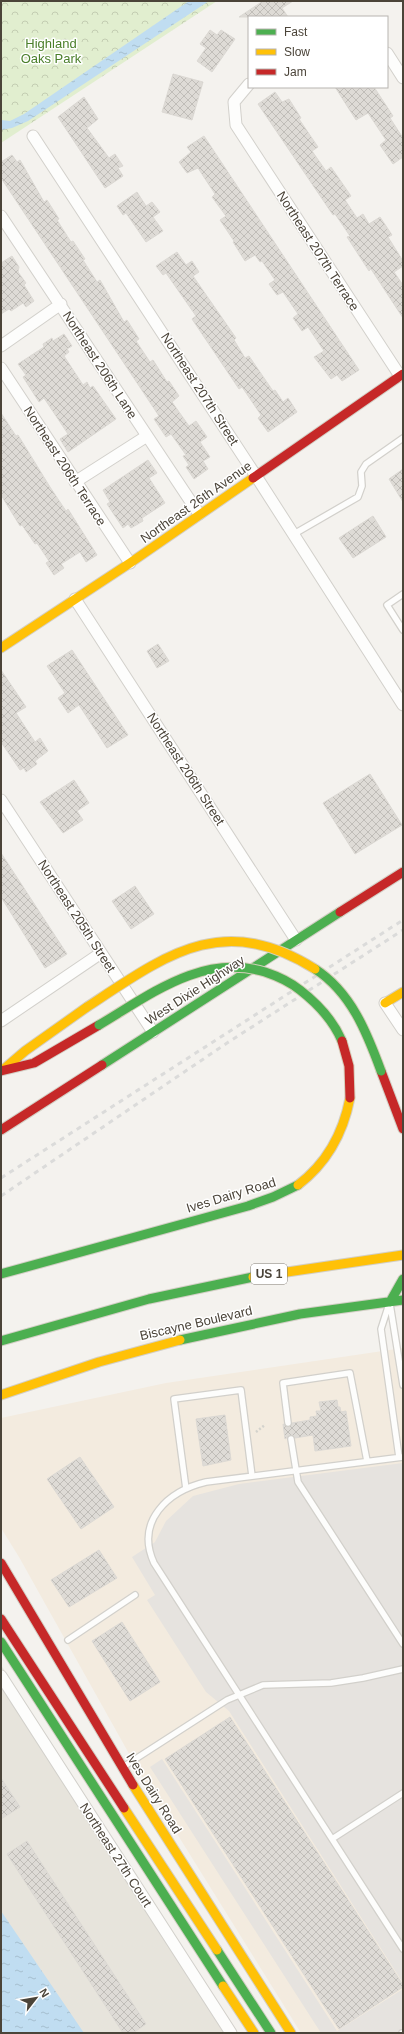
<svg xmlns="http://www.w3.org/2000/svg" width="404" height="2034" viewBox="0 0 404 2034" font-family="Arial,sans-serif">
<defs>
<pattern id="park-crowns" width="20" height="18" patternUnits="userSpaceOnUse"><rect width="20" height="18" fill="#e1eecf"/><path d="M2 6a3 3 0 1 1 6 0M12 15a3 3 0 1 1 6 0" fill="none" stroke="#c3cdb2"/></pattern>
<pattern id="water-ripples" width="26" height="14" patternUnits="userSpaceOnUse"><rect width="26" height="14" fill="#c0ddf1"/><path d="M2 4q2-2 4 0t4 0M15 11q2-2 4 0t4 0" fill="none" stroke="#a6bfcf"/></pattern>
<pattern id="building-cross-hatch" width="8" height="8" patternUnits="userSpaceOnUse"><rect width="8" height="8" fill="#dedbd6"/><path d="M0 0l8 8M0 8l8-8" fill="none" stroke="#c0bdb8"/></pattern>
</defs>
<rect width="100%" height="100%" fill="#f4f2ee"/>
<!-- residential -->
<path fill="#e7e4dc" d="M1,1665L234,2033H1Z"/>
<!-- commercial -->
<path fill="#f3ebdf" d="M403,1348V2033H301L146,1784L19,1557L1,1528V1418L166,1383Z"/>
<!-- park -->
<path fill="url(#park-crowns)" d="M1,1H217L1,143Z"/>
<!-- parking -->
<path fill="#e6e3df" d="M403,1463V1983L229,1711L206,1692L147,1600L155,1595L132,1557L155,1542L166,1521L193,1496L239,1484Z
M162,1759L337,2031L403,1989V2033H321L150,1767Z"/>
<!-- water -->
<path fill="url(#water-ripples)" d="M189,1H209L28,121L12,128L1,130V120L10,121L24,114Z
M1,1911L84,2033H1Z"/>
<!-- building -->
<path fill="url(#building-cross-hatch)" stroke="#dcd9d4" d="M263,1H293L282,8L288,17H239Z
M210,30L217,35L221,30L235,39L212,72L197,61L206,48L200,44Z
M173,74L203,82L192,120L162,112Z
M335,87H374L393,116L390,118L403,138V157L393,164L380,145L386,140L368,113L356,120Z
M275,92L282,102L289,99L301,118L299,119L318,147L312,151L326,171L331,167L351,196L345,200L357,218L363,214L369,224L380,217L392,235L388,237L403,261V266L394,272L403,285V318L371,269L369,271L347,237L350,236L335,214L333,215L258,104Z
M84,97L98,119L87,128L109,158L115,154L123,166L118,168L123,176L105,188L58,117Z
M204,136L359,370L342,381L337,375L331,379L314,357L324,351L308,327L302,331L293,318L298,314L283,292L277,295L269,284L275,280L262,261L260,262L255,255L245,261L233,242L234,241L220,220L226,216L212,197L215,194L198,168L187,173L179,162L191,152L187,147Z
M12,155L17,162L20,160L44,202L47,200L59,219L57,220L71,242L73,241L85,259L83,260L97,282L100,280L124,322L127,320L139,339L136,341L150,362L153,360L167,382L169,381L179,396L172,402L189,426L196,421L207,437L200,442L210,457L203,461L208,469L194,479L186,467L189,465L183,456L186,455L171,434L166,437L154,419L159,416L1,178V162Z
M137,192L146,206L152,202L160,212L153,217L163,231L146,242L126,213L123,215L117,206Z
M177,252L186,265L192,261L199,272L193,276L236,338L234,340L245,358L249,356L273,391L275,390L283,402L288,398L297,412L268,432L258,418L261,415L242,387L239,389L192,319L196,316L166,273L163,275L156,266Z
M12,256L19,267L18,272L26,283L24,285L34,301L26,307L23,303L11,311L9,309L1,314V263Z
M64,334L72,346L67,349L69,352L64,356L83,385L87,382L90,388L93,386L116,419L68,452L60,439L68,434L44,398L39,402L23,377L26,375L18,364L44,347L43,344L52,338L53,341Z
M1,413L16,436L18,435L50,487L66,511L68,509L97,555L86,562L80,552L61,564L64,568L54,575L46,563L49,561L37,543L35,544L22,525L20,526L1,495Z
M148,460L157,473L149,478L165,503L142,518L143,521L131,528L128,524L123,528L107,504L110,502L103,490Z
M403,469V502L389,479Z
M373,516L386,537L353,558L339,538Z
M158,644L169,661L157,668L147,651Z
M72,650L128,735L107,748L79,705L68,713L58,698L65,693L47,666Z
M1,670L26,707L16,713L35,742L40,738L48,751L35,761L37,764L26,772L24,768L20,770L1,742Z
M370,774L402,825L355,854L323,803Z
M74,780L89,803L77,811L83,820L63,833L40,802Z
M1,853L67,954L45,968L1,897Z
M135,886L154,914L131,929L112,901Z
M337,1400L338,1407H340L341,1412L346,1411L351,1446L315,1451L313,1435L295,1438L291,1435L285,1439L283,1424L289,1427L292,1423L310,1420V1417L317,1416L316,1411H321L319,1402Z
M225,1415L231,1460L203,1466L196,1419Z
M80,1457L114,1507L81,1529L47,1479Z
M99,1550L117,1578L69,1607L51,1580Z
M122,1622L160,1682L130,1701L92,1641Z
M230,1717L403,1985V1987L339,2029L165,1759Z
M1,1778L20,1807L1,1819Z
M27,1841L146,2024L133,2033H123L7,1854Z"/>
<g fill="none" stroke-linecap="round" stroke-linejoin="round">
<defs>
<path id="lane" d="M294,534L358,497L362,486L361,472L366,464L403,438
M403,594L387,605L403,630
M389,1304L381,1329L399,1457
M390,1304L403,1385
M288,1423L283,1383L350,1373L367,1461
M291,1439L298,1482L403,1644
M403,1457L206,1482C168,1491 135,1521 154,1563L403,1949
M186,1489L174,1399L241,1390L252,1476
M68,1640L135,1595
M123,1767L227,1700L263,1685L331,1683L363,1678L403,1669
M332,1839L403,1793
M402,2033H403"/>
<path id="street" d="M387,53L403,78
M249,84L234,102L236,125L400,376
M33,136L256,476L403,705
M1,216L199,514
M1,346L61,304
M1,368L130,563
M75,482L147,436
M75,599L296,940
M1,800L153,1032
M385,1003L403,1030
M1,1021L101,953
M1,1676L231,2033"/>
<path id="fast" d="M102,1065L340,912
M1,1274L248,1206L273,1197L298,1185
M390,1302L403,1279
M180,1340L300,1314L403,1300
M1,1341L149,1299L253,1277
M1,1642L223,1986
M217,1950L271,2033"/>
<path id="slow" d="M1,648L130,563L253,478
M385,1003L403,992
M4,1069L25,1051L87,1007
M298,1185C327,1163 343,1134 350,1098
M253,1277L403,1255
M1,1395L99,1362L180,1340
M133,1785L291,2033
M124,1808L217,1950
M223,1986L254,2033"/>
<path id="jam" d="M253,478L403,374
M340,912L403,872
M1,1071L34,1063L99,1025
M381,1071L403,1129
M1,1130L102,1065
M1,1563L133,1785
M1,1619L124,1808"/>
</defs>
<!-- lane casing -->
<use href="#lane" stroke="#d2d0cb" stroke-width="8"/>
<!-- street casing -->
<use href="#street" stroke="#d2d0cb" stroke-width="13"/>
<!-- fast casing -->
<use href="#fast" stroke="#d3cfc5" stroke-width="11"/>
<!-- slow casing -->
<use href="#slow" stroke="#d3cfc5" stroke-width="11"/>
<!-- jam casing -->
<use href="#jam" stroke="#d3cfc5" stroke-width="11"/>
<!-- path -->
<path stroke="#d3d2cc" stroke-width="2.5" stroke-dasharray="2 2" stroke-linecap="butt" d="M256,1432L265,1425"/>
<!-- lane -->
<use href="#lane" stroke="#fdfdfc" stroke-width="5.5"/>
<!-- street -->
<use href="#street" stroke="#fdfdfc" stroke-width="11"/>
<!-- fast -->
<use href="#fast" stroke="#4caf50" stroke-width="9"/>
<!-- slow -->
<use href="#slow" stroke="#ffc107" stroke-width="9"/>
<!-- jam -->
<use href="#jam" stroke="#c62828" stroke-width="9"/>
<!-- rail -->
<path stroke="#dbdbda" stroke-width="3" stroke-dasharray="5 5" stroke-linecap="butt" d="M1,1178L403,920
M1,1196L227,1043L403,930"/>
<defs>
<path id="fast-bridge" d="M315,969C351,992 367,1033 381,1071
M99,1025C150,995 202,953 265,972C277,976 290,982 300,990C318,1004 333,1020 342,1041"/>
<path id="slow-bridge" d="M87,1007C166,955 222,911 315,969"/>
<path id="jam-bridge" d="M342,1041L349,1066L350,1098"/>
</defs>
<!-- fast-bridge casing -->
<use href="#fast-bridge" stroke="#d6cebb" stroke-width="11" stroke-linecap="butt"/>
<!-- slow-bridge casing -->
<use href="#slow-bridge" stroke="#d6cebb" stroke-width="11" stroke-linecap="butt"/>
<!-- jam-bridge casing -->
<use href="#jam-bridge" stroke="#d6cebb" stroke-width="11" stroke-linecap="butt"/>
<!-- fast-bridge -->
<use href="#fast-bridge" stroke="#4caf50" stroke-width="9"/>
<!-- slow-bridge -->
<use href="#slow-bridge" stroke="#ffc107" stroke-width="9"/>
<!-- jam-bridge -->
<use href="#jam-bridge" stroke="#c62828" stroke-width="9"/>
</g>
<g text-anchor="middle" dominant-baseline="central" stroke-width="3" stroke-linejoin="round" paint-order="stroke">
<!-- shield labels -->
<rect fill="#fff" stroke="#817c74" stroke-width="1" x="251" y="1264" width="36" height="20" rx="3"/>
<g font-size="12" font-weight="bold" fill="#4b4439">
<text x="269" y="1274">US 1</text>
</g>
<!-- park labels -->
<g font-size="13" fill="#4a7f2a" stroke="#fff">
<text x="51" y="43">Highland<tspan x="51" dy="15">Oaks Park</tspan></text>
</g>
<!-- street labels -->
<g font-size="13" fill="#4b4439" stroke="#fff">
<text transform="translate(318 251) rotate(57)">Northeast 207th Terrace</text>
<text transform="translate(100 365) rotate(57)">Northeast 206th Lane</text>
<text transform="translate(200 389) rotate(57)">Northeast 207th Street</text>
<text transform="translate(65 466) rotate(57)">Northeast 206th Terrace</text>
<text transform="translate(196 502) rotate(-35)">Northeast 26th Avenue</text>
<text transform="translate(186 769) rotate(57)">Northeast 206th Street</text>
<text transform="translate(77 916) rotate(57)">Northeast 205th Street</text>
<text transform="translate(195 990) rotate(-33)">West Dixie Highway</text>
<text transform="translate(231 1195) rotate(-17)">Ives Dairy Road</text>
<text transform="translate(196 1323) rotate(-13)">Biscayne Boulevard</text>
<text transform="translate(154 1793) rotate(58)">Ives Dairy Road</text>
<text transform="translate(116 1855) rotate(57)">Northeast 27th Court</text>
</g>
</g>
<!-- border -->
<rect width="404" height="2034" fill="none" stroke="#4b4439" stroke-width="4"/>
<!-- legend -->
<rect x="248" y="16" width="140" height="72" fill="#ffffff" stroke="#b7b4b0"/>
<rect x="256" y="29" width="20" height="6" fill="#4caf50" stroke="#b7b4b0"/>
<text x="284" y="36" font-size="12" fill="#4b4439">Fast</text>
<rect x="256" y="49" width="20" height="6" fill="#ffc107" stroke="#b7b4b0"/>
<text x="284" y="56" font-size="12" fill="#4b4439">Slow</text>
<rect x="256" y="69" width="20" height="6" fill="#c62828" stroke="#b7b4b0"/>
<text x="284" y="76" font-size="12" fill="#4b4439">Jam</text>
<!-- north arrow -->
<g transform="translate(36 1998) rotate(59)" stroke="#ffffff" stroke-width="3" paint-order="stroke">
<path d="M0-3L7 15L0 10L-7 15Z" fill="#4b4439"/>
<text y="-6" font-size="11" font-weight="bold" text-anchor="middle" fill="#4b4439">N</text>
</g>
</svg>
